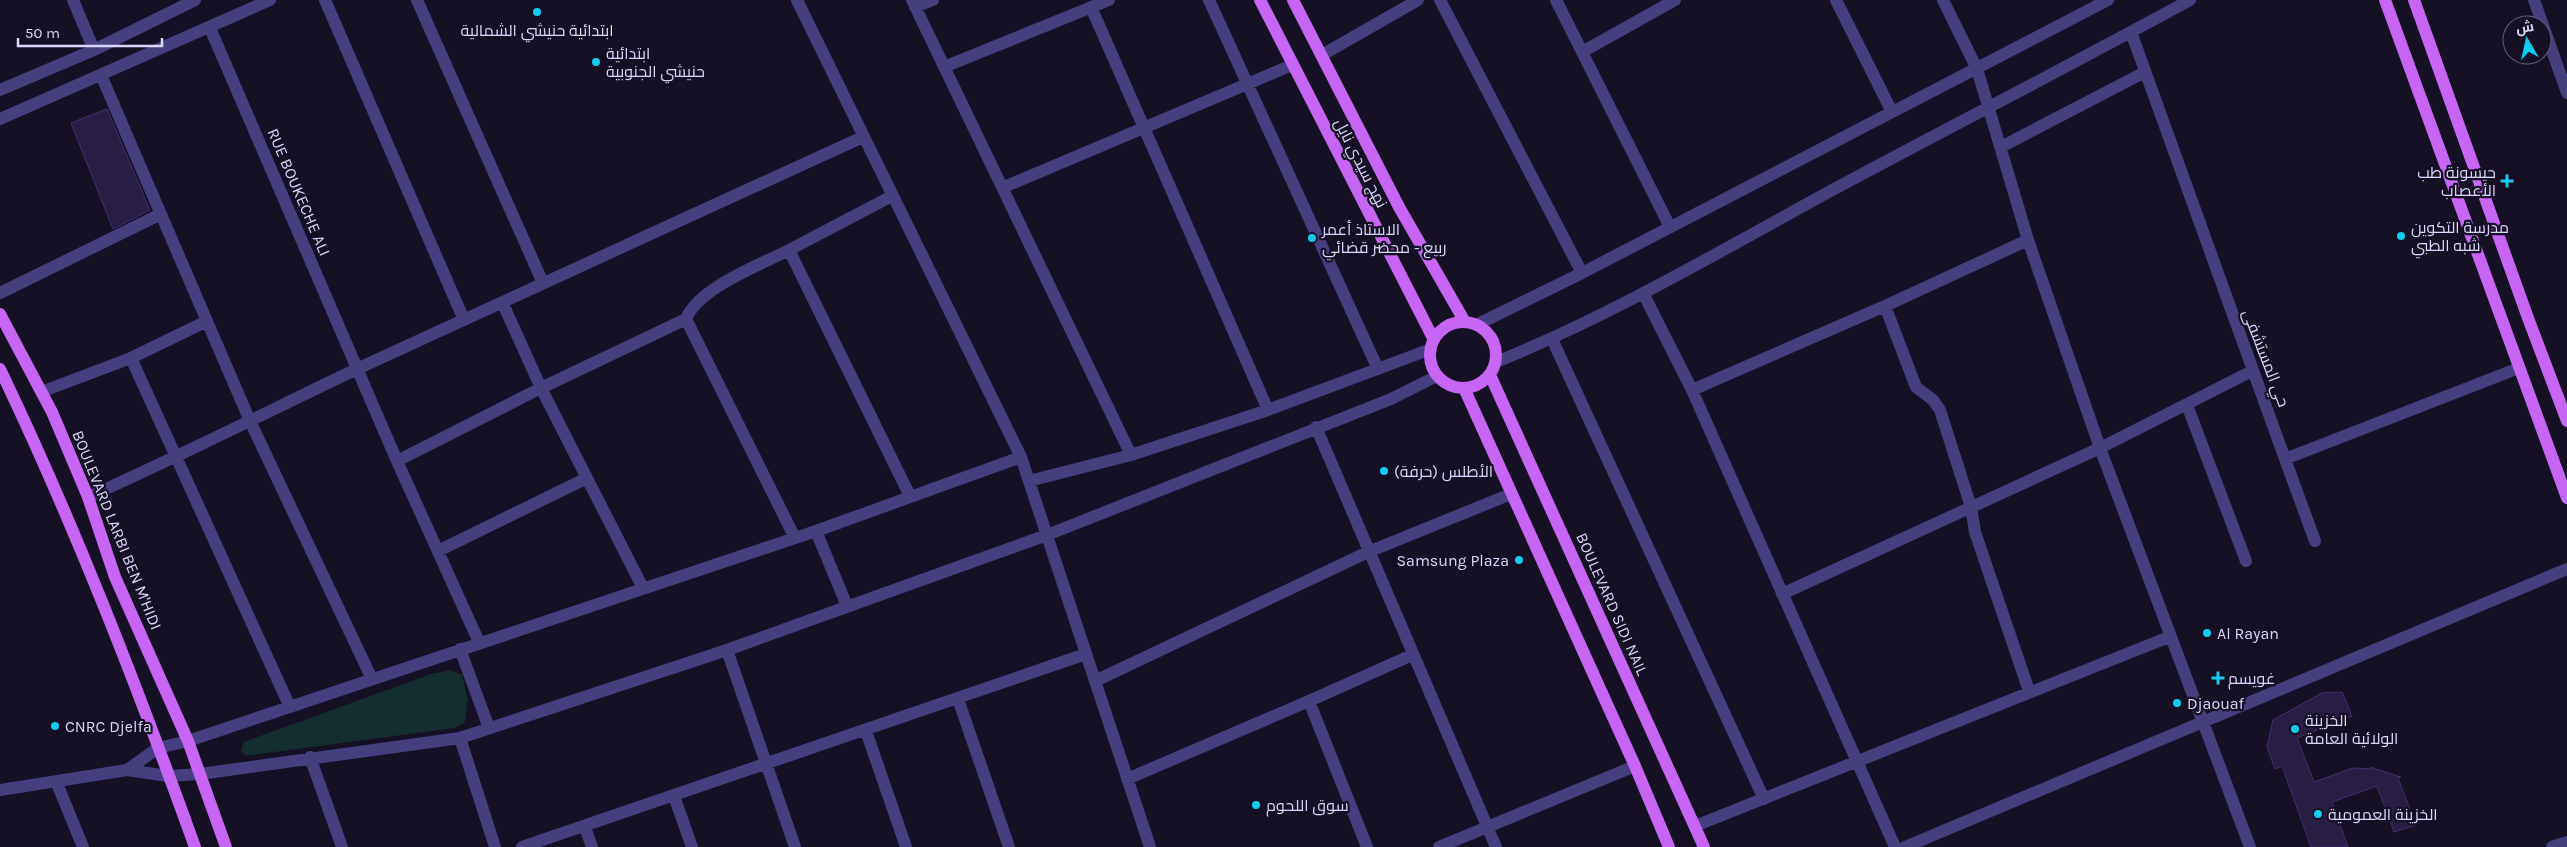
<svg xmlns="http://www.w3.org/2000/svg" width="2567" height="847" viewBox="0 0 2567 847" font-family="Karla,Cairo,sans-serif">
<rect width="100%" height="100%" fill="#151024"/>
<!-- green -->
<path fill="#142d2e" d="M451,670L462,675L468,701L465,722L454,728L245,756L241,750L244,742L431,674Z"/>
<!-- building -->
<path fill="#281e44" stroke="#41316e" d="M107,109L150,210L113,229L71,123Z
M2342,692L2352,716L2297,738L2314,782L2353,768L2371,769L2370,767L2401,777L2398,778L2416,825L2394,832L2377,786L2332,802L2348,847H2311L2282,766L2275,769L2267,747L2273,720L2322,693Z"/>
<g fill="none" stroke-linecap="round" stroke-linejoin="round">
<!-- minor -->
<path stroke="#453f80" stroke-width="12" d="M73,0L94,50
M325,0L464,320
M417,0L543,283
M797,0L1021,457L1150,847
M912,0L1131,455
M1209,0L1378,369
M1440,0L1582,273
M1556,0L1670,227
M1836,0L1892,112
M1943,0L1977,69L2028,240L2100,448L2250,847
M2534,0L2567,93
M915,7L933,0
M1091,7L1268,410
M210,28L397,461L479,642
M2131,32L2285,459L2519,368
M1582,52L1675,0
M1322,55L1418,0
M944,67L1109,0
M101,75L250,421L372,679
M0,90L94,50L195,0
M0,119L270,0
M2001,147L2145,72
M1004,187L1292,65
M789,250L892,196
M0,293L161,214
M1643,293L1692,390L1895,847
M503,304L541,388L643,588
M1885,306L1916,387L1933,400L1940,410L1971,507L1975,532L2029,691
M686,319C698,288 760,265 789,250L910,496
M1476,325L1582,273L2108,0
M1552,339L1764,799
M131,358L207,321
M1496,362C1610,316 1717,253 1825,194C1946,129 2069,66 2190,0
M1692,390L1885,306L2028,240
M41,392L131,358L290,707
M2187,405L2246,561
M1316,427L1496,847
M2285,459L2315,541
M397,461L541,388L686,319L795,538
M1029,481L1131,455L1268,410L1431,349
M88,497C180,456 269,411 359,368C526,290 695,214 863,137
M816,531L847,606
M438,551L587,478
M1782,594L2100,448L2252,371
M460,649L489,728
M727,650L795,847
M1095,681L1368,552L1511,494
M958,699L1009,847
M1309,701L1412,655
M866,731L906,847
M460,738L495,847
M310,757L342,847
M127,770L158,748L188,741L816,531L1021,457
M1127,779L1309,701L1367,847
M56,781L83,847
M0,790L127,770L168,776L200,774L460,738L727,650L1047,535L1391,399L1437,376
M674,796L692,847
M1695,826L2169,637
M585,827L592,847
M522,847L1086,654
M1439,847L1635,766
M1905,847L2567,569
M2552,847L2567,842"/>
<!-- major -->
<path stroke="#c765f5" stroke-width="12" d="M1260,0L1434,340
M1293,0L1399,207L1465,322
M2385,0L2567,498
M2414,0L2528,318L2567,421
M0,314L52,412L88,497L115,577L188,741L226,847
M1430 355a33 33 0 1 1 66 0a33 33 0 1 1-66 0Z
M0,369C74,523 137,686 195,847
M1490,375L1704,847
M1464,388L1635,766L1669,847"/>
</g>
<!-- markers -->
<g fill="#10ccef" stroke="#151024" stroke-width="2">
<circle cx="537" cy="12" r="5"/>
<circle cx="596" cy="62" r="5"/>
<path d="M2504.5 173.5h5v5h5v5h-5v5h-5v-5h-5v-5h5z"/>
<circle cx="2401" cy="236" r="5"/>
<circle cx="1312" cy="238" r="5"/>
<circle cx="1384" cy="471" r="5"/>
<circle cx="1519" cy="560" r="5"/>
<circle cx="2207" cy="633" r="5"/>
<path d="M2215.5 670.5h5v5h5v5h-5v5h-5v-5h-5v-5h5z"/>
<circle cx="2177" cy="703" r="5"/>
<circle cx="55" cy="726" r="5"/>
<circle cx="2295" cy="729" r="5"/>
<circle cx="1256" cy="805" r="5"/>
<circle cx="2318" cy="814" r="5"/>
</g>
<g text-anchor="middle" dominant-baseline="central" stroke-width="4.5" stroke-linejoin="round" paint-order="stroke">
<!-- poi labels -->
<g font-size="16" fill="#ddd6fc" stroke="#151024" text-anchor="start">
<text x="537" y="30" text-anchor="middle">ابتدائية حنيشي الشمالية</text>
<text x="606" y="53">ابتدائية<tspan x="606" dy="18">حنيشي الجنوبية</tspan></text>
<text x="2496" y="172" text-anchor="end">حيسونة طب<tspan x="2496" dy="18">الأعصاب</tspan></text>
<text x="2411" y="227">مدرسة التكوين<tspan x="2411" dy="18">شبه الطبي</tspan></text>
<text x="1322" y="229">الاستاذ أعمر<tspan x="1322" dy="18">ربيع - محضر قضائي</tspan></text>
<text x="1394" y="471">الأطلس (حرفة)</text>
<text x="1509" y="560" text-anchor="end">Samsung Plaza</text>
<text x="2217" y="633">Al Rayan</text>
<text x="2228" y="678">غويسم</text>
<text x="2187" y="703">Djaouaf</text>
<text x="2305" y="720">الخزينة<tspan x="2305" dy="18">الولائية العامة</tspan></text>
<text x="65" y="726">CNRC Djelfa</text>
<text x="1266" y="805">سوق اللحوم</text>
<text x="2328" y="814">الخزينة العمومية</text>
</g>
<!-- street labels -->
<g font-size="16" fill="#ddd6fc" stroke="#151024">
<text transform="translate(1361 163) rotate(63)">نهج سيدي نايل</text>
<text transform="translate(299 192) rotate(67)">RUE BOUKECHE ALI</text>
<text transform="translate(2266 358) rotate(69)">حي المستشفى</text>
<text transform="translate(117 530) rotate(68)">BOULEVARD LARBI BEN M'HIDI</text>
<text transform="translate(1612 604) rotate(66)">BOULEVARD SIDI NAIL</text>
</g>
</g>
<!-- north arrow -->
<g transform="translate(2527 40) rotate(351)"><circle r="24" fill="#151024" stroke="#655f7a"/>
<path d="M0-4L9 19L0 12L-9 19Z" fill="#10ccef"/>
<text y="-8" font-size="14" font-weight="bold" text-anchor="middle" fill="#ddd6fc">ش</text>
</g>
<!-- scale -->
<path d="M18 38v8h144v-8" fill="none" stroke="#ddd6fc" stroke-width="2.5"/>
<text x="25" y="38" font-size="15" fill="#ddd6fc" stroke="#151024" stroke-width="4" paint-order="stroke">50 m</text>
</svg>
